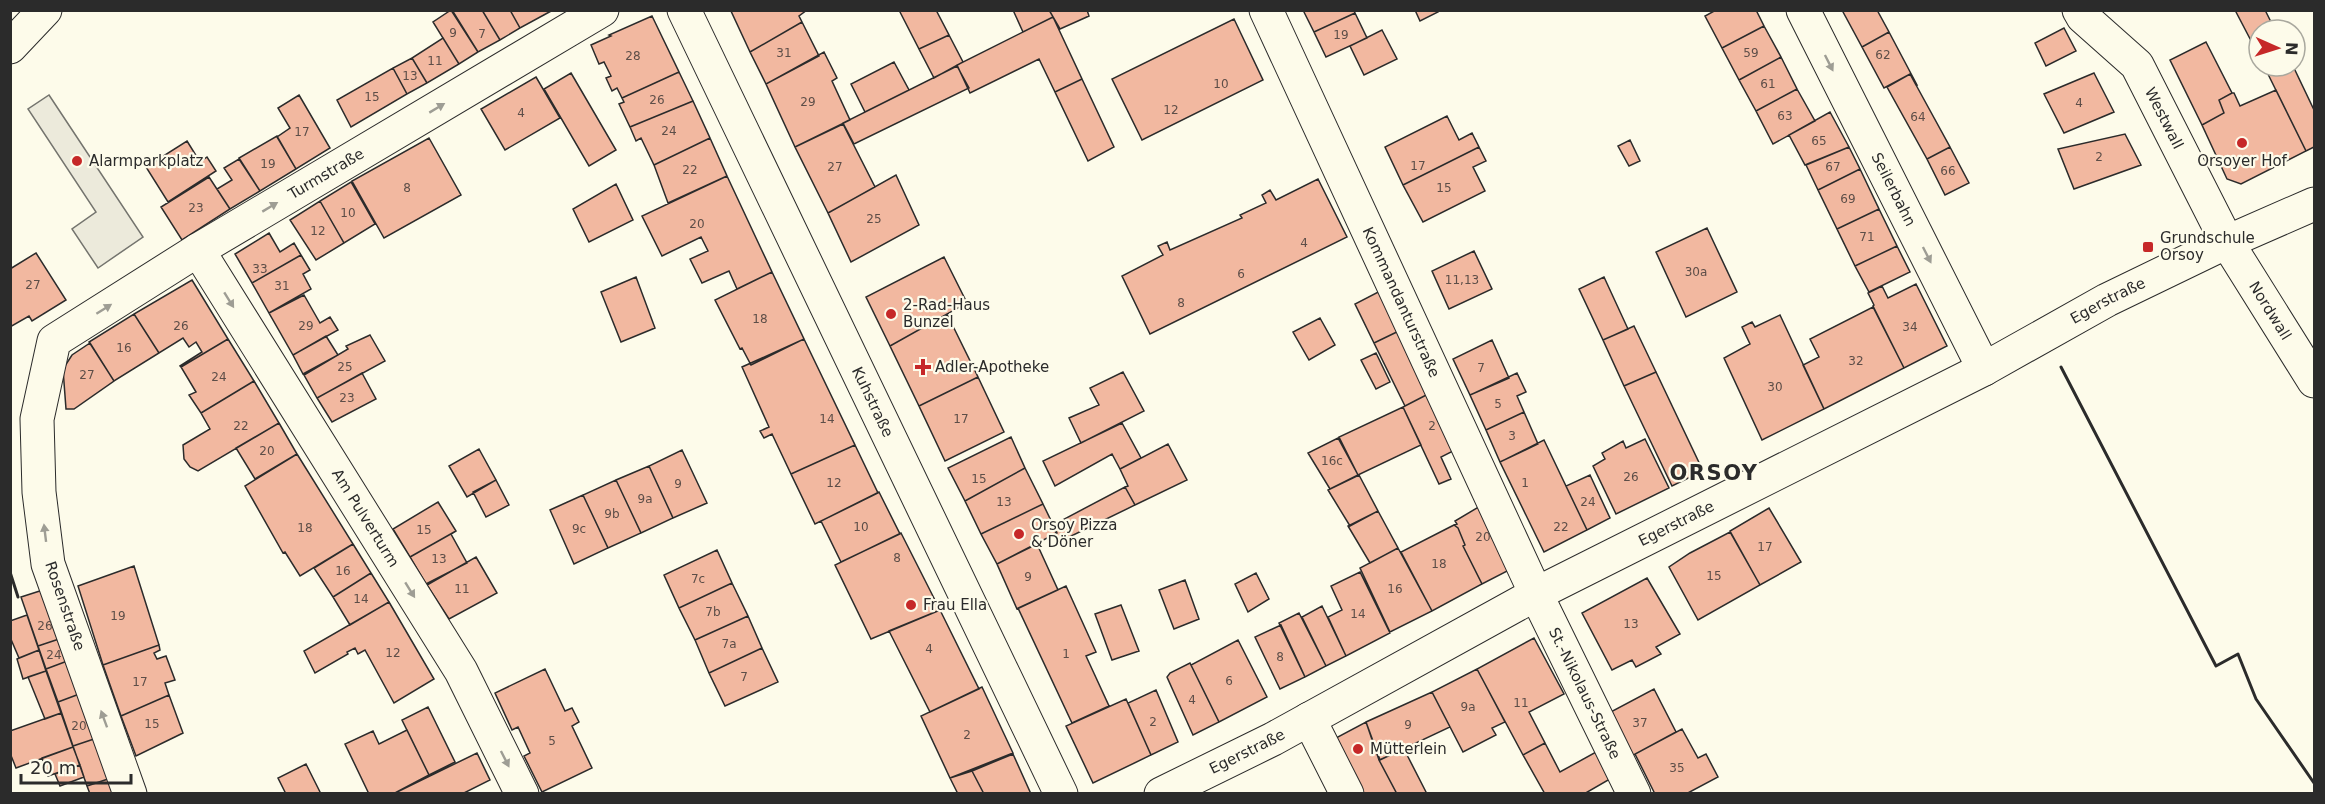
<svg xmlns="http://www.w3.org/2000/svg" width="2325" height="804" viewBox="0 0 2325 804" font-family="'DejaVu Sans',sans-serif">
<rect width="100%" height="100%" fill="#fdfbea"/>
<!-- parking -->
<path fill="#eceadb" stroke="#74746e" stroke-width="1.5" d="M49,95L143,237L98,268L72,229L96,212L28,109Z"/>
<!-- building -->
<path fill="#f2b8a0" stroke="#2b2b2b" stroke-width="1.5" d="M451,10L478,52L459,64L433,22Z
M452,10H482L500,40L478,52Z
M482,10H510L520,28L500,40Z
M510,10H553L520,28Z
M733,10H807L799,16L802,22L750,52L731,11Z
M899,10H936L949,35L919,49Z
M1013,10H1049L1053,17L1023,32Z
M1049,10H1087L1089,16L1060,29Z
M1303,10H1354L1355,13L1314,32Z
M1415,10H1437L1438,12L1420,21Z
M1716,10H1756L1764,26L1722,48L1705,16Z
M1842,10H1877L1889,32L1862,47Z
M2235,10H2265L2275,30H2259V56Z
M1355,13L1367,38L1326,57L1314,32Z
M652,16L679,72L622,98L617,88L612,91L606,78L611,76L604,62L599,64L591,45L611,36L609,35Z
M1053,17L1082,79L1055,92L1039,59L970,93L957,65Z
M1234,19L1263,80L1142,140L1112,79Z
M802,22L819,56L766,84L750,52Z
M1764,26L1781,57L1739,80L1722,48Z
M2064,28L2076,51L2046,66L2035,43Z
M1382,30L1397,59L1364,75L1350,46Z
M1889,32L1917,85H1916L1910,74L1884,88L1862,47Z
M949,35L963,62L934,78L919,49Z
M443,38L459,64L427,83L412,58Z
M2206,42L2232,93L2219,100L2224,113L2202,125L2170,60Z
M824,52L837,78L832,81L850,120L795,147L766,84Z
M1781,57L1797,89L1756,111L1739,80Z
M412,58L427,83L407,94L393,68Z
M894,62L909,90L865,112L851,84Z
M957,66L969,88L854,144L843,123Z
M2264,66H2293L2314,110V147L2306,151Z
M393,68L407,94L351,127L337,100Z
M679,72L693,101L630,127L619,104L624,102L622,98Z
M571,73L616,150L589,166L544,89Z
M2094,73L2114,112L2064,133L2044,94Z
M1910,74L1950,147L1927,159L1887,87Z
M536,77L560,118L505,150L481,109Z
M1082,79L1114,147L1088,161L1055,92Z
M1797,89L1815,121L1773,144L1756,111Z
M2276,90L2306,151L2241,184L2227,179L2202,125L2224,113L2219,100L2232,93H2234L2240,106Z
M299,95L330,148L296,169L277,137L290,128L278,108Z
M693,101L710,138L654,165L641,138L636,141L630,127Z
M1830,112L1849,147L1805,165L1789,135Z
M1447,116L1459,140L1472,133L1479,147L1403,185L1385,147Z
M843,124L875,187L828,213L795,147Z
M2125,134L2141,165L2074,189L2058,149Z
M277,136L296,169L260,191L239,158Z
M429,138L461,195L384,238L352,181Z
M710,138L727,176L668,203L654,165Z
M1630,140L1640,161L1629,166L1618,146Z
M187,141L200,162L207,157L216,171L168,202L146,167Z
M1479,147L1486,161L1473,167L1485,191L1423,222L1403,185Z
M1849,147L1860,169L1818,190L1806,165Z
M1950,147L1969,183L1945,195L1927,159Z
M239,159L260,191L230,209L217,189L232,180L224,168Z
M1860,169L1879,209L1837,229L1818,190Z
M896,175L919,225L851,262L828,213Z
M727,176L772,272L737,289L729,271L702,283L690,259L708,251L701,237L662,256L642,216Z
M209,177L230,209L182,240L161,207Z
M1318,179L1347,237L1150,334L1122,276L1163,255L1158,246L1167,242L1170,250L1242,218L1240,215L1266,203L1262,195L1270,190L1276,200Z
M351,182L375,224L344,243L320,201Z
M616,184L633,220L589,242L573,209Z
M320,201L344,243L316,260L290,220Z
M1879,209L1897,246L1855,266L1837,229Z
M1707,228L1737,292L1686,317L1656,252Z
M269,233L280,252L294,243L301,255L252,283L235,254Z
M1897,246L1910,272L1869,292L1855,266Z
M1474,251L1492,289L1449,309L1432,271Z
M36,253L66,300L32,321L29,316L10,327V269Z
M301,255L310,270L303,274L311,289L269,313L252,283Z
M944,257L967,303L890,346L866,297Z
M772,272L804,339L751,365L742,348L740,349L715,300Z
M636,277L655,328L621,342L601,292Z
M1604,277L1628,329L1603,340L1579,289Z
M192,280L228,339L181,367L180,366L202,352L196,342L189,347L183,338L159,353L134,314Z
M1916,284L1947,346L1904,368L1873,306L1874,305L1868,293L1882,286L1888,298Z
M1384,289L1403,329L1374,343L1355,304Z
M304,295L320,323L330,317L338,330L293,355L269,313Z
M1873,307L1904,368L1824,409L1803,365L1819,357L1810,339Z
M134,314L159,353L114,381L89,342Z
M947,314L978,377L919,406L890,346Z
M1780,315L1824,409L1762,440L1724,358L1750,344L1742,327L1752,322L1755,327Z
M1320,318L1335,345L1309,360L1293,332Z
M1634,326L1656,372L1624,386L1603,340Z
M1403,329L1434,391L1405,406L1374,343Z
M370,335L385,361L317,398L304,375L348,349L346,346Z
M326,336L338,355L303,374L293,355Z
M228,339L254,381L201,413L189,395L196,392L181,367Z
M804,339L855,445L791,474L772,434L764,438L760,431L769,427L742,367Z
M1492,340L1509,378L1470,395L1453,359Z
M90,343L114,381L74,409H66L63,369L72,355Z
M1376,353L1390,382L1376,389L1361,360Z
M1123,372L1144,411L1081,443L1069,418L1099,405L1090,388Z
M1656,372L1703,471L1672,486L1624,386Z
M362,373L376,399L332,422L317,398Z
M1517,373L1526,392L1517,396L1524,412L1486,430L1470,395Z
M978,377L1004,432L945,461L919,406Z
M254,381L279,423L198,471L190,467L184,459L183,445L210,429L201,413Z
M1434,391L1461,447L1441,457L1451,479L1439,484L1403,407Z
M1403,407L1421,445L1358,475L1339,437Z
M1524,412L1538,444L1500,462L1486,430Z
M279,423L297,454L255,479L236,448Z
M1122,423L1141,458L1120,469L1112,454L1055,486L1043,461Z
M1011,437L1025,468L965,501L948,468Z
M1338,438L1358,475L1330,489L1308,453Z
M1645,439L1669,488L1616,514L1593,466L1605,459L1602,453L1623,441L1626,448Z
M1544,440L1587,530L1544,552L1500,462Z
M1168,444L1187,480L1135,505L1125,487L1128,486L1120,469Z
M855,445L878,493L815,524L791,474Z
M479,449L496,480L467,497L449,466Z
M682,450L707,503L673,518L649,466Z
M297,454L353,544L300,576L285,552L283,553L245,486Z
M649,466L673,518L641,533L616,480Z
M1025,468L1043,504L981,534L965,501Z
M1359,475L1378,511L1350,526L1328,490Z
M1590,475L1610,518L1587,530L1566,486Z
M496,480L509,505L486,517L473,492Z
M616,480L641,533L608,548L583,495Z
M1125,487L1135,505L1059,542L1053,525Z
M879,492L900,534L841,562L821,521Z
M583,495L608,548L574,564L550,510Z
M438,502L456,531L410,557L393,529Z
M1487,502L1517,566L1482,584L1463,546L1465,545L1458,528L1454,525L1457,524L1455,521Z
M1043,504L1057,533L997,564L981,534Z
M1769,508L1801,562L1760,585L1730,531Z
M1378,511L1398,548L1370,563L1348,526Z
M1454,525L1458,528L1465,545L1463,546L1482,584L1432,611L1401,552Z
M456,531L451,534L467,563L426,584L410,557Z
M1730,532L1760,585L1698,620L1669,567L1690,553Z
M901,533L940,610L871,639L835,565Z
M353,544L371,573L333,597L314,568Z
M1037,544L1058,590L1017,609L997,564Z
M1398,548L1432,611L1390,632L1360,568Z
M717,550L732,583L679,608L664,575Z
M476,557L497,593L449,619L427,585Z
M134,566L159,645L103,665L78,586Z
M1360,572L1390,633L1346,656L1328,617L1342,610L1331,586Z
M371,573L389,602L350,625L333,597Z
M1256,573L1269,599L1248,612L1235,584Z
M1647,578L1680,634L1656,647L1661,654L1636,667L1632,660L1612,670L1582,613Z
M1185,580L1199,619L1174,629L1159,590Z
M732,583L748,616L695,640L679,608Z
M1066,586L1096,652L1086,656L1109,706L1072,723L1018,608Z
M46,589L62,638L38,646L21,597Z
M389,602L434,679L394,703L365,650L358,654L355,648L347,652L348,654L315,673L304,651Z
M1121,605L1139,651L1112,660L1095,614Z
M1322,606L1346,656L1326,666L1302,617Z
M940,610L979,689L930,712L889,631Z
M1299,613L1326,666L1305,677L1279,623Z
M27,615L39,650L19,658L10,637V621Z
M748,616L762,648L709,673L695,640Z
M1281,625L1305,677L1280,689L1255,637Z
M62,638L70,660L46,669L38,646Z
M1534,638L1564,694L1529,712L1545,743L1523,755L1477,669Z
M1238,640L1267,697L1219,722L1191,665Z
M159,645L160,650L154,653L157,659L166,656L175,680L165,683L169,695L121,716L103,665Z
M762,648L778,682L725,706L709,673Z
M39,650L46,671L23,679L17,659Z
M70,660L82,693L58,702L46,669Z
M1190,663L1219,722L1193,735L1167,677L1170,673Z
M545,669L565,711L572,708L579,722L572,726L592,768L542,792L524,756L530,753L518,727L512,730L495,693Z
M1477,669L1505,722L1492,728L1496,735L1463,752L1432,692Z
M46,671L61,713L45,719L28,677Z
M982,687L1013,753L950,778L921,716Z
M1654,689L1676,732L1628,758L1605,715Z
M1156,690L1178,742L1151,755L1128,703Z
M1432,692L1450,727L1380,760L1366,722Z
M82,693L97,738L73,746L58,702Z
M169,695L183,733L136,756L121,716Z
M1126,699L1151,755L1093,783L1066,726Z
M428,707L455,762L429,775L402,720Z
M61,713L73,747L16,768L10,753V731Z
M1366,722L1379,760L1397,794H1360L1334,739Z
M1682,729L1698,758L1706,754L1718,777L1686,794H1655L1635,754Z
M407,730L429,775L393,794H369L345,744L373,731L379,744Z
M97,738L111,778L87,786L73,746Z
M1545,743L1560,772L1596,752L1610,779L1584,794H1545L1523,755Z
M73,747L80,765L48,776L42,758Z
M1404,749L1427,794H1397L1379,760Z
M477,753L490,780L462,794H393Z
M1013,754L1031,794H984L972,771Z
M306,764L321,794H286L278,778Z
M80,765L84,777L60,786L55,774Z
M972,771L984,794H958L950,778Z
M111,778L117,794H90L87,786Z"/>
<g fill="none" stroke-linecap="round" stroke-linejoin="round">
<defs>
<g id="minor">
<path id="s1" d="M1266,10L1536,594L1634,794"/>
<path id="s2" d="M1803,10L1984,369"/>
<path id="s3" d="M2079,10L2083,17L2137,65L2227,242L2314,381"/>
<path d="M10,47L45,10"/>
<path id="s4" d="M198,250L461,671L522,794"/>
<path d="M1309,719L1347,794"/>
<path id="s5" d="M130,794L48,564L39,492L37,419L54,341L198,250L602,10"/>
</g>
<g id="tertiary">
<path id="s6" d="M1161,794L1273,739L1536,594L1984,369L2107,300L2227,242L2314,204"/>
</g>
<g id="secondary">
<path id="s7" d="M684,10L1061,794"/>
</g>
</defs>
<!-- minor casing -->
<use href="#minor" stroke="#2b2b2b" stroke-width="35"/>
<!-- tertiary casing -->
<use href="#tertiary" stroke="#2b2b2b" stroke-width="35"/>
<!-- secondary casing -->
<use href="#secondary" stroke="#2b2b2b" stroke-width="35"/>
<!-- minor -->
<use href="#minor" stroke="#fdfbea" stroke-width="33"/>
<!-- tertiary -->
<use href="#tertiary" stroke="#fdfbea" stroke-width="33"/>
<!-- secondary -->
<use href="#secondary" stroke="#fdfbea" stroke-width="33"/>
<!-- wall -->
<path stroke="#2b2b2b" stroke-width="3" d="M2061,367L2216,666L2238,654L2256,699L2314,783
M10,572L18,597"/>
</g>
<!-- one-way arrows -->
<defs><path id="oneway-solid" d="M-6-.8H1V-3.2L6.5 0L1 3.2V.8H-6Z" transform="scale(1.5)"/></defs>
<g fill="#9e9d94">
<use href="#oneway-solid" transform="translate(1829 63) rotate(63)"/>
<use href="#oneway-solid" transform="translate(437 108) rotate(-31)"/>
<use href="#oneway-solid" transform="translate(270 207) rotate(-31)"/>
<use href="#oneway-solid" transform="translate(1927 255) rotate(63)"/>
<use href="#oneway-solid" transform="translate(229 300) rotate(58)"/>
<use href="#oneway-solid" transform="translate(104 309) rotate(-32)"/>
<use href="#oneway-solid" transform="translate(45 533) rotate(-97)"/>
<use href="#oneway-solid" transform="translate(410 590) rotate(58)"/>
<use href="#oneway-solid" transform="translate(104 719) rotate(-110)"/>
<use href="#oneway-solid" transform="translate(505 759) rotate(63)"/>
</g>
<!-- markers -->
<g fill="#c62828" stroke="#fdfbea" stroke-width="2">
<circle cx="2242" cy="143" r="6"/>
<circle cx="77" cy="161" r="6"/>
<rect x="2142" y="241" width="12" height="12" rx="3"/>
<circle cx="891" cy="314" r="6"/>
<path d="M920 358h6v6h6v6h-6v6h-6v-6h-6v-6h6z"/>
<circle cx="1019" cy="534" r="6"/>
<circle cx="911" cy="605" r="6"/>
<circle cx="1358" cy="749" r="6"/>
</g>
<g text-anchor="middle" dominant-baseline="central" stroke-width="4.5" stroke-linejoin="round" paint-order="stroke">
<!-- number labels -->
<g font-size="12" fill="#5d4e48">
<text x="453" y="33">9</text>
<text x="482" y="34">7</text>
<text x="1341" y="35">19</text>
<text x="784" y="53">31</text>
<text x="1751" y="53">59</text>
<text x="1883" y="55">62</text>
<text x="633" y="56">28</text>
<text x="435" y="61">11</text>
<text x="410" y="76">13</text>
<text x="1221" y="84">10</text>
<text x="1768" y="84">61</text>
<text x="372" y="97">15</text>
<text x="657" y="100">26</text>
<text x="808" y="102">29</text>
<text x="2079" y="103">4</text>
<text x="1171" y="110">12</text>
<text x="521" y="113">4</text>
<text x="1785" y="116">63</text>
<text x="1918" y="117">64</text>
<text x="669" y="131">24</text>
<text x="302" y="132">17</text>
<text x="1819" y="141">65</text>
<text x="2099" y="157">2</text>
<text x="268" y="164">19</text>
<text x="1418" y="166">17</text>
<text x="835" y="167">27</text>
<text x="1833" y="167">67</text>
<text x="690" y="170">22</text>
<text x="1948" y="171">66</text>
<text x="407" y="188">8</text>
<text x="1444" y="188">15</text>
<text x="1848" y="199">69</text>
<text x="196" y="208">23</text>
<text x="348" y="213">10</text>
<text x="874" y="219">25</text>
<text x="697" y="224">20</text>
<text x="318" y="231">12</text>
<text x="1867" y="237">71</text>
<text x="1304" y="243">4</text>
<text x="260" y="269">33</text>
<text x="1696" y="272">30a</text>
<text x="1241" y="274">6</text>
<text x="1462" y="280">11,13</text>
<text x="33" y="285">27</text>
<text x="282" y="286">31</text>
<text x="1181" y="303">8</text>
<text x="760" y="319">18</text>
<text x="181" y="326">26</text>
<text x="306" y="326">29</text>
<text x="1910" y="327">34</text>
<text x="124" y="348">16</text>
<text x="1856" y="361">32</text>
<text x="345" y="367">25</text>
<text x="1481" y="368">7</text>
<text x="87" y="375">27</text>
<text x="219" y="377">24</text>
<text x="1775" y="387">30</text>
<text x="347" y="398">23</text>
<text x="1498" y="404">5</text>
<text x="827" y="419">14</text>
<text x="961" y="419">17</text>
<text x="241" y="426">22</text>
<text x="1432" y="426">2</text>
<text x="1512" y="436">3</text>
<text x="267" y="451">20</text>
<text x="1332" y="461">16c</text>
<text x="1631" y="477">26</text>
<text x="979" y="479">15</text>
<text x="834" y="483">12</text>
<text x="1525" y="483">1</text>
<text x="678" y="484">9</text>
<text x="645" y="499">9a</text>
<text x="1004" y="502">13</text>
<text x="1588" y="502">24</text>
<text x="612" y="514">9b</text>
<text x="861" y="527">10</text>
<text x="1561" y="527">22</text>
<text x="305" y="528">18</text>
<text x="579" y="529">9c</text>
<text x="424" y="530">15</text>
<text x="1483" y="537">20</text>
<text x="1765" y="547">17</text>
<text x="897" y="558">8</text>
<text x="439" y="559">13</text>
<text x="1439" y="564">18</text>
<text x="343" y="571">16</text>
<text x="1714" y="576">15</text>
<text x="1028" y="577">9</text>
<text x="698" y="579">7c</text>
<text x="462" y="589">11</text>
<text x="1395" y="589">16</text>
<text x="361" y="599">14</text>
<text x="713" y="612">7b</text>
<text x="1358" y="614">14</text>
<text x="118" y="616">19</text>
<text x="1631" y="624">13</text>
<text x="45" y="626">26</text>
<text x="729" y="644">7a</text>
<text x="929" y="649">4</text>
<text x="393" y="653">12</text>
<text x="1066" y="654">1</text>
<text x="54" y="655">24</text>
<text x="1280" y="657">8</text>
<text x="744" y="677">7</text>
<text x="1229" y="681">6</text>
<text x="140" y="682">17</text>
<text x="1192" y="700">4</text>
<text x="1521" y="703">11</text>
<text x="1468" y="707">9a</text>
<text x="1153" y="722">2</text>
<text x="1640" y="723">37</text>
<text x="152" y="724">15</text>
<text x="1408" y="725">9</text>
<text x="79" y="726">20</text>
<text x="967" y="735">2</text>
<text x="552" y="741">5</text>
<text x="1677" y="768">35</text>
</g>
<!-- street labels -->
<g font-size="15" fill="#2b2b2b" stroke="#fdfbea">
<text stroke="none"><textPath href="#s3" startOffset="140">Westwall</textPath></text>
<text stroke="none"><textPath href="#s5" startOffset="789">Turmstraße</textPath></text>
<text stroke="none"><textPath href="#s2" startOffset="201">Seilerbahn</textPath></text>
<text stroke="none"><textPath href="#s6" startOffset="1068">Egerstraße</textPath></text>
<text stroke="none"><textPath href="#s1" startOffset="322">Kommandanturstraße</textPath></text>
<text stroke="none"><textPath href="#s3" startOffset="360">Nordwall</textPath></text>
<text stroke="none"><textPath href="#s7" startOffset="435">Kuhstraße</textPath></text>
<text stroke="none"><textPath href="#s4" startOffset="316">Am Pulverturm</textPath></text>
<text stroke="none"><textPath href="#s6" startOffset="582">Egerstraße</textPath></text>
<text transform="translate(65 606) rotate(71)">Rosenstraße</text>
<text stroke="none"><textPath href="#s1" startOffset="754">St.-Nikolaus-Straße</textPath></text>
<text stroke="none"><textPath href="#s6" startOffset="96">Egerstraße</textPath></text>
</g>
<!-- poi labels -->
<g font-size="15" fill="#2b2b2b" stroke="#fdfbea" text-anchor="start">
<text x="89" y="161">Alarmparkplatz</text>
<text x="2242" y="161" text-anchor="middle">Orsoyer Hof</text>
<text x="2160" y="238">Grundschule<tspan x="2160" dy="17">Orsoy</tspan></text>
<text x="903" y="305">2-Rad-Haus<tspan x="903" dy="17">Bunzel</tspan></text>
<text x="935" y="367">Adler-Apotheke</text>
<text x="1031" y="525">Orsoy Pizza<tspan x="1031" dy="17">&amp; Döner</tspan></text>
<text x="923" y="605">Frau Ella</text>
<text x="1370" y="749">Mütterlein</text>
</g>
<!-- district labels -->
<g font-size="21" font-weight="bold" letter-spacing="1.5" fill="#2b2b2b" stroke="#fdfbea">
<text x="1714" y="473">ORSOY</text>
</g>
</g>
<!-- border -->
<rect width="2325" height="804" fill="none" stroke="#2b2b2b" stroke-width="24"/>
<!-- north arrow -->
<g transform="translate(2277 48) rotate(93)"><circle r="28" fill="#fdfbea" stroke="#a9a89e" stroke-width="1.5"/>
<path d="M0-4.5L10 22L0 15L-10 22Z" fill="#c62828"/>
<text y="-9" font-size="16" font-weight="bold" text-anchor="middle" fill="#2b2b2b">N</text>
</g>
<!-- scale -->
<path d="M21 774v9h110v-9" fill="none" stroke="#2b2b2b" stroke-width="3"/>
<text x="30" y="774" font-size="18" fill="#2b2b2b" stroke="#fdfbea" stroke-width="4.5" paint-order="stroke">20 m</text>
</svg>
